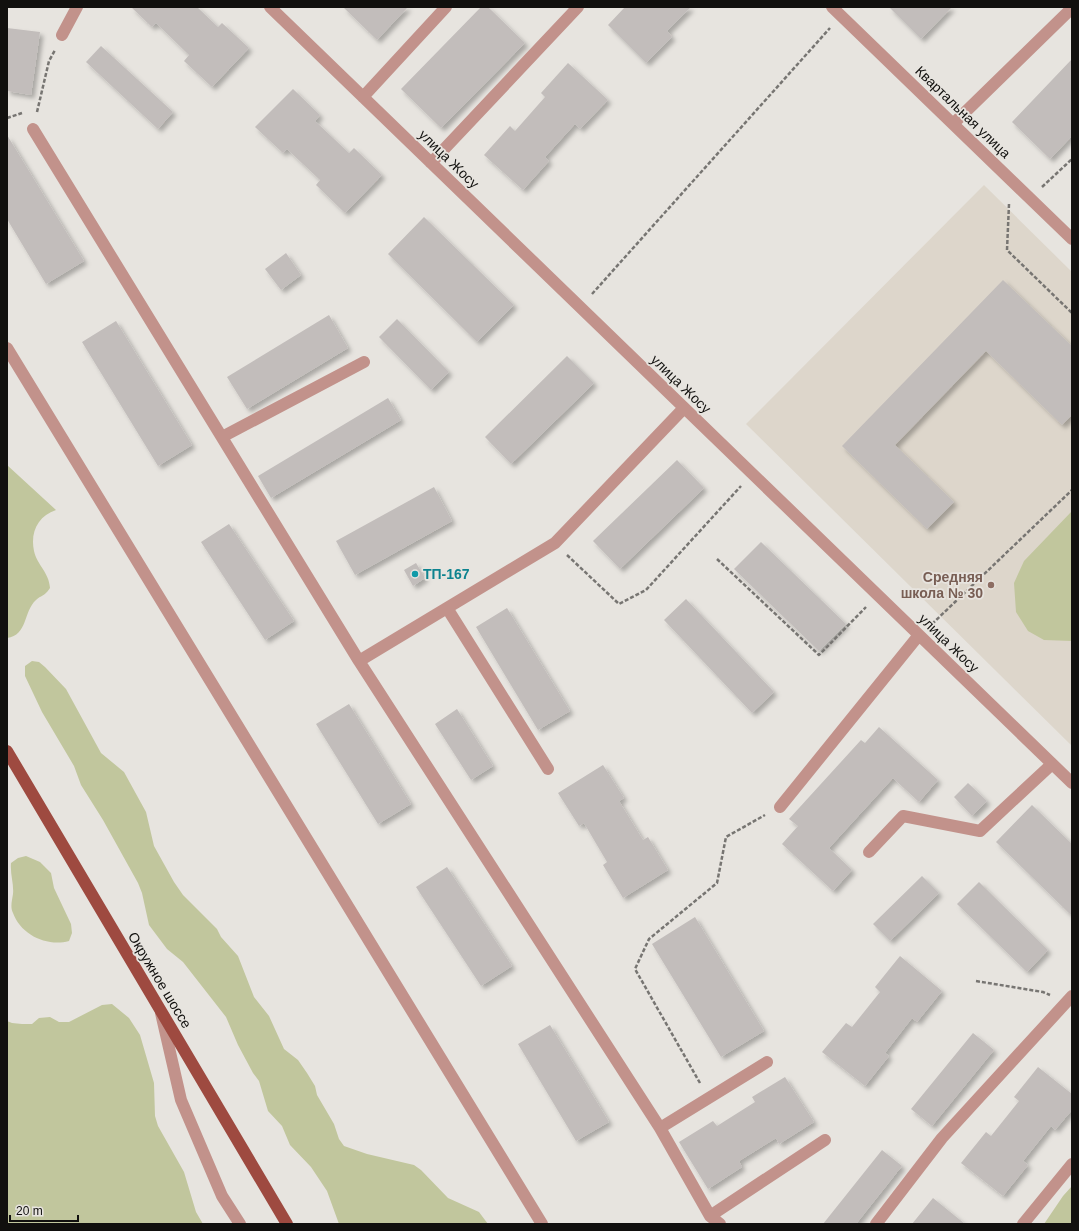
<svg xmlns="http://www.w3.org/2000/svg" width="1079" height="1231" viewBox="0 0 1079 1231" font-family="Arial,sans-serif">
<defs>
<filter id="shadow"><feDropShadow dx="3.5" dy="3.5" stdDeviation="2" flood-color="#0004"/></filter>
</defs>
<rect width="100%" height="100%" fill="#e7e4df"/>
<!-- built -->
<path fill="#ddd6cb" d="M984,185L1072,272V746L746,424Z"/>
<!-- green -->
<path fill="#c1c69d" d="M7,465L56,510C38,516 30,532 34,551C37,565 49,572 50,588C44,597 41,595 36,600C23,612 28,635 7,638Z
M1072,511V641L1044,640L1028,631L1016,612L1014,583L1024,561Z
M32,661L39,662L45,667L66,689L101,753L124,772L146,812L154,846L174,882L183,895L217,929L221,937L238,956L254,997L269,1016L284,1049L298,1060L307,1073L315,1086L317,1095L334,1124L339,1139L344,1146L367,1154L414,1165L421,1170L448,1198L479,1212L488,1224H339L327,1191L311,1167L290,1145L282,1126L268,1111L259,1081L253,1073L238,1045L226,1017L183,962L167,949L149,925L142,893L138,883L103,820L81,785L74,766L42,712L25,676V666Z
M26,856L40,862L51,873L54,888L71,924L72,933L69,941C47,947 21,935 13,913C10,907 12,901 13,894C14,884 10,874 11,863L18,858Z
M112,1004L129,1018L140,1035L154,1083L155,1116L158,1126L184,1172L196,1212L203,1224H7V1021L12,1023L22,1024H32L39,1018L50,1017L59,1022H69L102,1005Z
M1072,1186V1224H1044L1063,1196Z"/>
<!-- building -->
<path fill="#c2bdbb" filter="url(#shadow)" d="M131,7H197L218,27L222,23L249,48L212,87L184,61L189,55L156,23L152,27Z
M343,7H408L377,40Z
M481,7H488L525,43L441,128L401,89Z
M625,7H691L667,31L672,37L646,63L608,25Z
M889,7H952L921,39Z
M7,28L40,32L31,95L7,91Z
M101,46L173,112L158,129L86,62Z
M1072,59V136L1050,159L1012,122Z
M568,63L608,100L580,129L575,124L545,157L549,161L523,190L484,155L510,126L515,131L545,97L541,93Z
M293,89L320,115L315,121L349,153L354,148L382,175L345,213L316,185L320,180L287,149L283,153L255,127Z
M7,135L84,261L46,284L7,219Z
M424,217L514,305L477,342L388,254Z
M286,253L301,275L281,290L265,269Z
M1003,280L1072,346V415L1062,425L986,351L895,445L954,502L927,529L842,446Z
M329,315L348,348L247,409L227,377Z
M397,319L449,372L431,390L379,337Z
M116,321L192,445L158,466L82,342Z
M567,356L594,383L511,464L485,437Z
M388,398L401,420L271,498L258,476Z
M677,460L704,488L620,569L593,541Z
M434,487L452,521L355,575L336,541Z
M229,524L294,621L265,640L201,542Z
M761,542L846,624L819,651L734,569Z
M416,563L425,578L413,586L404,570Z
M686,599L774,692L752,713L664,620Z
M507,608L570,711L538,730L476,627Z
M349,704L411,804L378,824L316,724Z
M457,709L493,766L471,780L435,724Z
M879,727L938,780L919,802L893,778L829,848L852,870L833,891L782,844L798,826L789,819L861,740L865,743Z
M603,765L624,798L619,801L643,840L648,837L668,870L623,898L603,865L607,862L584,823L579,826L558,793Z
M968,783L987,801L972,816L954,797Z
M1032,805L1072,844V916L996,842Z
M447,867L512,966L481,986L416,887Z
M922,876L939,893L890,941L873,924Z
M979,882L1048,950L1027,972L957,904Z
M695,917L764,1031L721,1057L652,944Z
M900,956L942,991L917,1022L912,1018L885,1053L889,1056L865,1086L822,1052L846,1023L852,1027L880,992L875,987Z
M550,1025L609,1122L576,1141L518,1044Z
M973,1033L994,1050L932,1126L911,1109Z
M1038,1067L1072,1094V1110L1055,1130L1051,1126L1023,1161L1028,1165L1003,1196L961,1163L986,1132L991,1136L1019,1101L1014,1097Z
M785,1077L814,1122L779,1144L776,1138L739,1161L742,1167L708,1189L679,1142L713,1121L717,1126L755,1102L752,1097Z
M882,1150L902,1166L856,1224H823Z
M933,1198L965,1224H912Z"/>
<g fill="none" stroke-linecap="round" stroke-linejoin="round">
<!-- path -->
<path stroke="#777572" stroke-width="2.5" stroke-dasharray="4 2" stroke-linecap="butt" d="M37,112L49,61L55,50
M7,118L22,113
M1042,187L1072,159
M1009,204L1007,250L1072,313
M592,294L830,28
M567,555L619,604L646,590L741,486
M717,559L819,655L866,607
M932,624L1072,490
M976,981L1043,992L1050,995
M700,1083L635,969L649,939L717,883L726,837L765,815"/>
<!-- minor -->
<path stroke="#c2928b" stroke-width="12" d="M270,7L1072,783
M832,7L1072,239
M62,35L77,7
M363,97L446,7
M953,124L1072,8
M33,129L359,661L660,1128L710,1216L720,1224
M431,163L578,7
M7,348L542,1224
M222,437L364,362
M447,608L548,769
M359,661L555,543L684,408
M780,807L919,635
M869,852L903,816L980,831L1052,764
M161,1013L181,1100L222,1196L240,1224
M660,1128L767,1062
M710,1216L825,1140
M876,1224L942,1138L1072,996
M1023,1224L1072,1164"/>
<!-- major -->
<path stroke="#9e4a40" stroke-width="12" d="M7,751L287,1224"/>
</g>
<!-- markers -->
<circle fill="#0f9aa8" stroke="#e7e4df" stroke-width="1.5" cx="415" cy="574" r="4"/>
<circle fill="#8d6e63" stroke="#e7e4df" stroke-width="1.5" cx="991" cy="585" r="4"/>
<g text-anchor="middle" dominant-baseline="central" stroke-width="3.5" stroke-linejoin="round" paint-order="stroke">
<!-- street labels -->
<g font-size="14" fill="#11100e" stroke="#e7e4df">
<text transform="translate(963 112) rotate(44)">Квартальная улица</text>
<text transform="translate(449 159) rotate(44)">улица Жосу</text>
<text transform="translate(681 384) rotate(44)">улица Жосу</text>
<text transform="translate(949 643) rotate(44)">улица Жосу</text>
<text transform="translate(160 980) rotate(59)">Окружное шоссе</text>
</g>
<!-- culture labels -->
<g font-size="14" font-weight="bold" fill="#0d838f" stroke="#e7e4df" text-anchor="start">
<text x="423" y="574">ТП-167</text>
</g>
<!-- education labels -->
<g font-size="14" font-weight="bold" fill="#785e54" stroke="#e7e4df" text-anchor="end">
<text x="983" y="577">Средняя<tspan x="983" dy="16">школа № 30</tspan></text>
</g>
</g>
<!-- border -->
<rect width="1079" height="1231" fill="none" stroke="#11100e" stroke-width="16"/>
<!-- scale -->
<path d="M10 1215v6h68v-6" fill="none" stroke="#11100e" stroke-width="2"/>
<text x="16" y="1215" font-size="12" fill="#11100e" stroke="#e7e4df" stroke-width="3" paint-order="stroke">20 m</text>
</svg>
